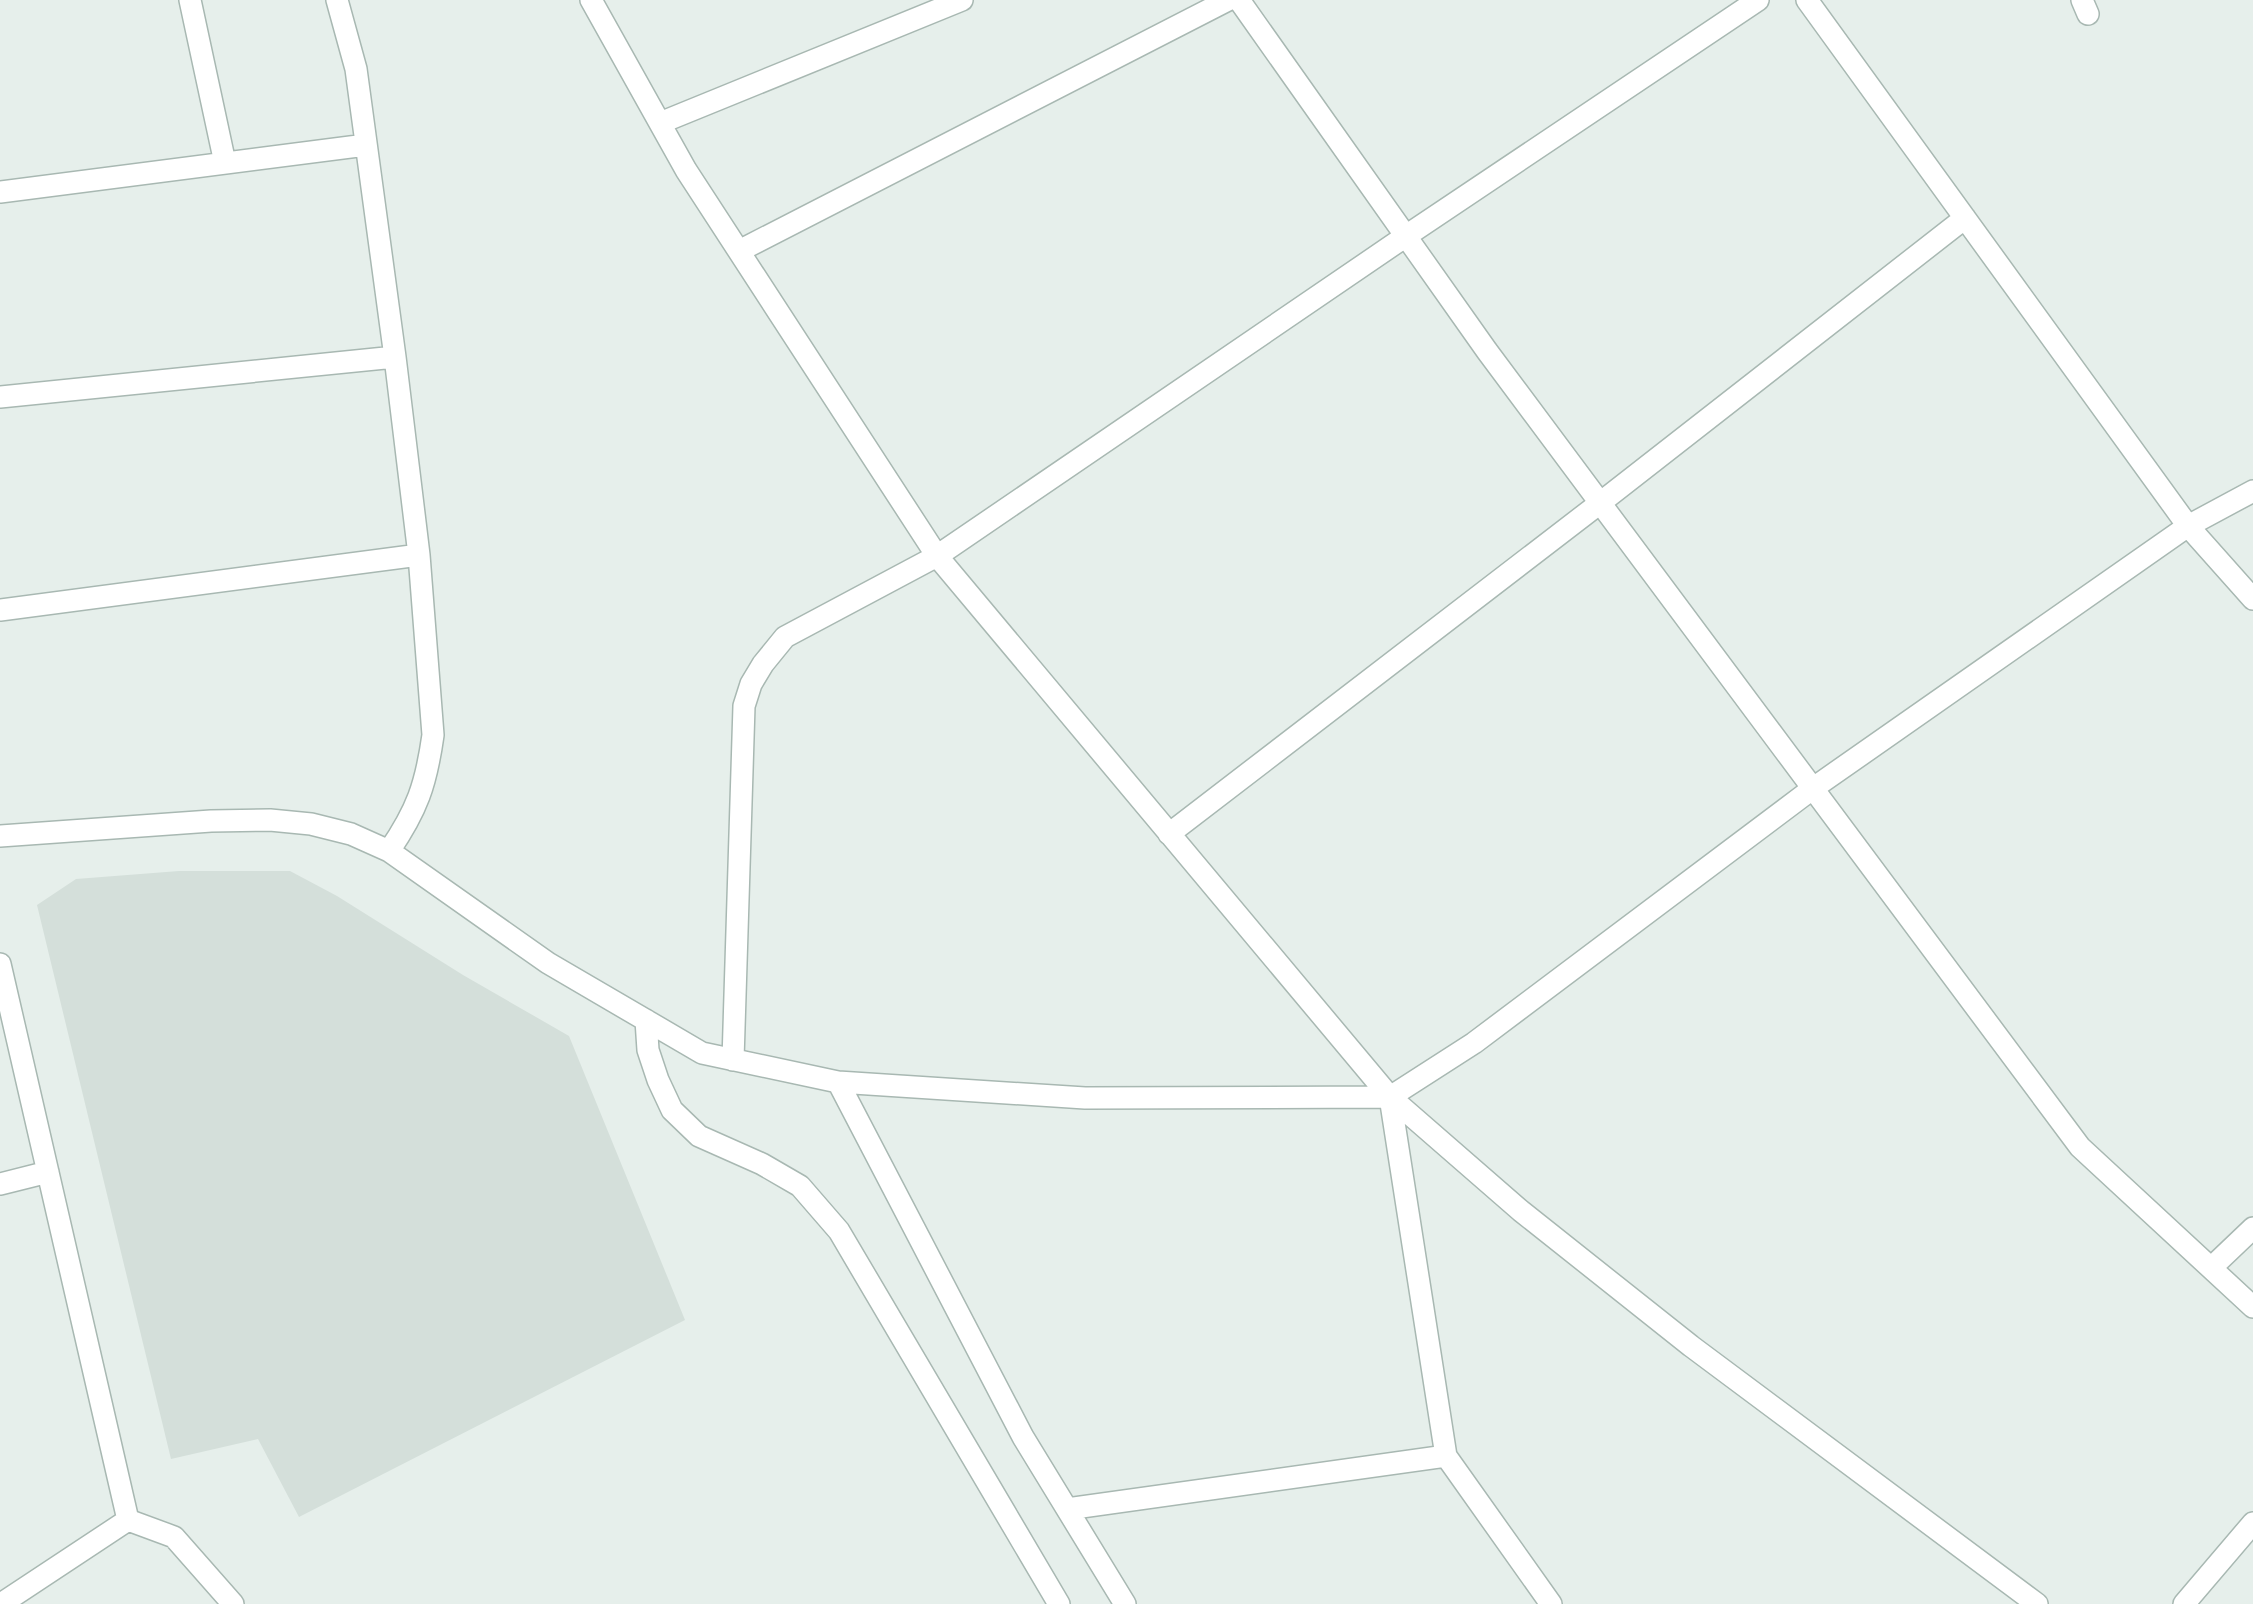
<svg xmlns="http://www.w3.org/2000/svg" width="2253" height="1604" viewBox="0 0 2253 1604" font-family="Overpass,sans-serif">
<rect width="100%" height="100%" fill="#e6efeb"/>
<!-- built -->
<path fill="#d4dfda" d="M179,871H290L337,896L463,975L569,1036L685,1320L299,1517L258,1439L171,1459L37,905L76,879Z"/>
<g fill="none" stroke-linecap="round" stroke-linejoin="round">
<defs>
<path id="minor" d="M190,0L225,163
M337,0L356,69L395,357L419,555L433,735C426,785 417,810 389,851
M591,0L686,170L937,556L1390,1097L1521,1211L1691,1346L2037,1604
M1239,0L1487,351L2080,1147L2253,1307
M1807,0L2188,526L2253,599
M2082,0L2088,14
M660,123L962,0
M0,192L366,145
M739,251L1228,0
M0,397L395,357
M0,610L419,555
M1169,834L1600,503L1965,218
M0,836L211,821L270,820L311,824L351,834L389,851L548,963L702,1053L838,1082L1085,1098L1390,1097L1474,1043L1812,789L2188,526L2253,491
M0,964L128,1520
M646,1020L648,1050L658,1080L672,1110L699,1136L762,1164L800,1186L839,1231L1059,1604
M733,1060L744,706L751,684L763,664L785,637L937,556L1406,236L1758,0
M838,1082L1023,1437L1125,1604
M1390,1097L1446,1456L1551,1604
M0,1184L48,1172
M2211,1268L2253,1228
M1067,1509L1446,1456
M128,1520L174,1537L233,1604
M1,1604L128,1520
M2184,1604L2253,1523"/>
</defs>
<!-- minor casing -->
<use href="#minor" stroke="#a8b8b2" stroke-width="24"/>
<!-- minor -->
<use href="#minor" stroke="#fff" stroke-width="21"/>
</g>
</svg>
